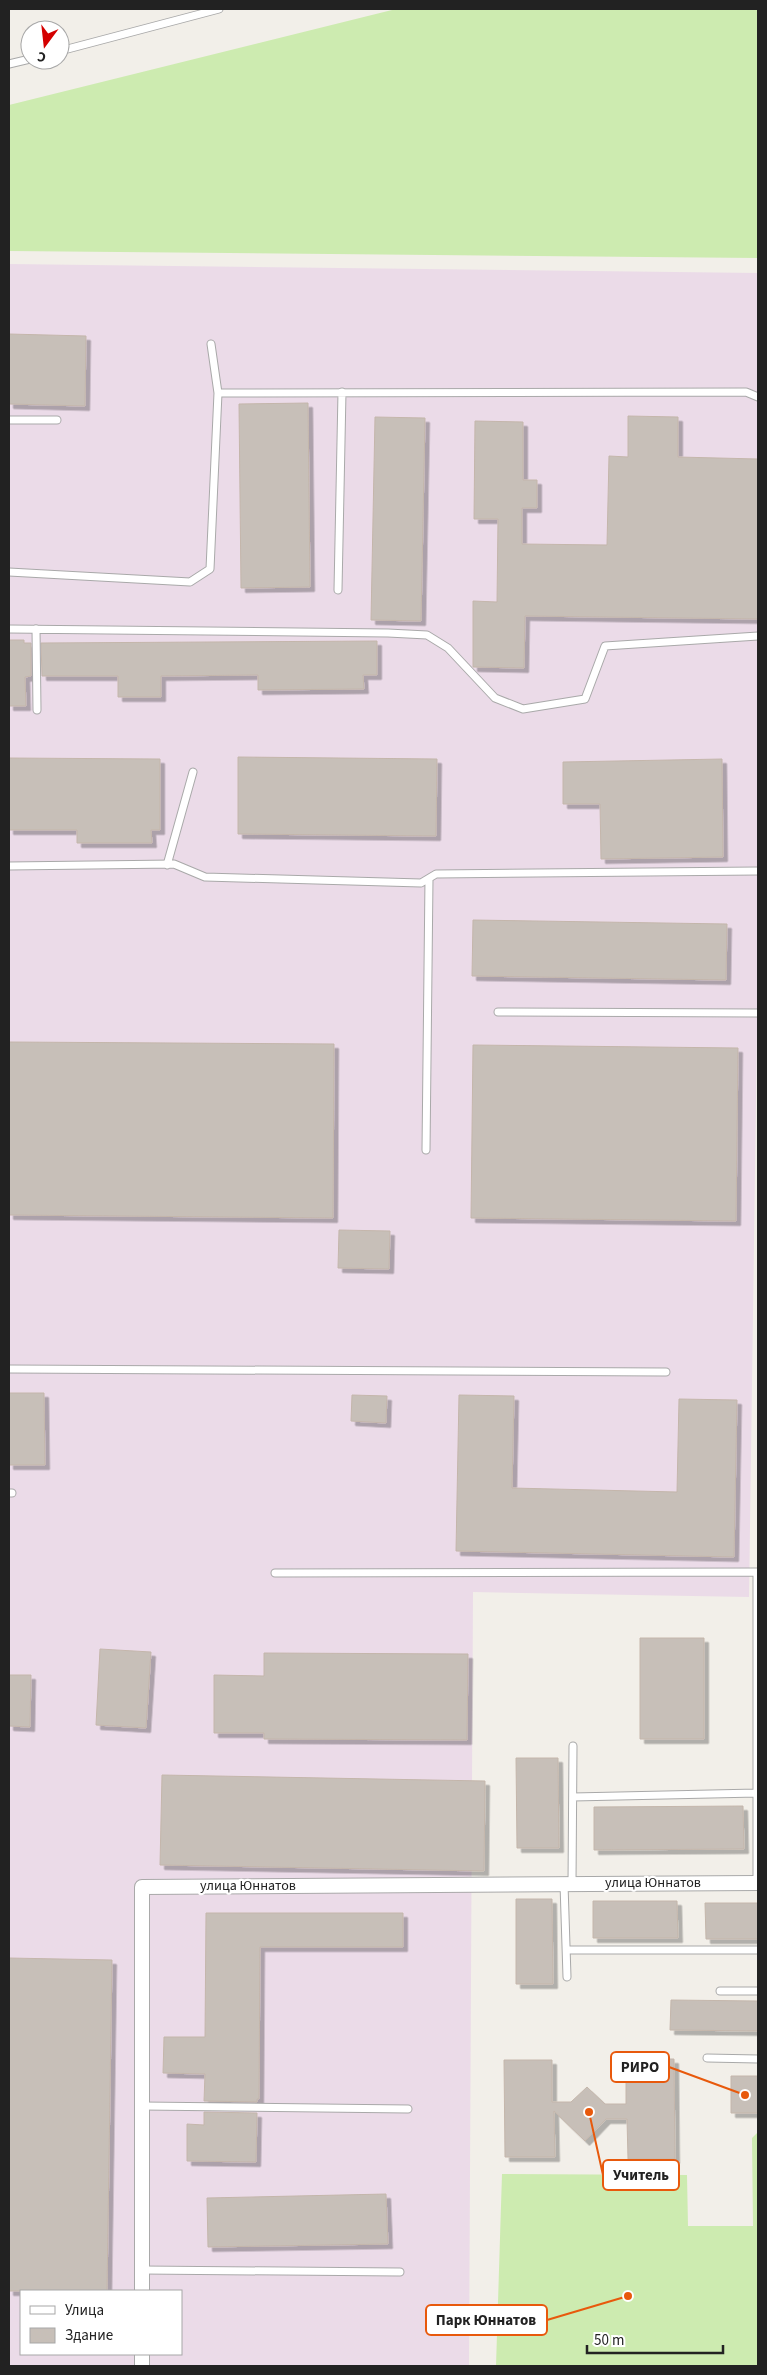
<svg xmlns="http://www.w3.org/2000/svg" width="767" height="2375" viewBox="0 0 767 2375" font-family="'Source Sans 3',sans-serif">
<defs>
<filter id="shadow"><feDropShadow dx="4.5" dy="4.5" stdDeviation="0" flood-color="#0004"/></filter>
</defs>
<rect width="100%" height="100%" fill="#f2efe9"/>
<!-- industrial -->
<path fill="#ebdbe8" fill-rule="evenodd" d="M9,264L758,273V958L749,1597L473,1592L469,2366H9ZM21,2291H181V2354H21Z"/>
<!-- grass -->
<path fill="#cdebb0" d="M396,9H758V258L9,251V105Z
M758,2132V2366H496L502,2174L687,2175L688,2226H753L752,2138Z"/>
<!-- building -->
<path fill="#c7bfb8" stroke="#c4b6ab" filter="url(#shadow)" d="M9,334L86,336L85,406L9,404Z
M308,403L310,587L241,588L239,404Z
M628,416L678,417V457L758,459V619L525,616L524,668L473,667V601L497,602L498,519H474L475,421L523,422V480H537V508H522V544L607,545L609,456L628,457Z
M375,417L425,418L421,621L371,620Z
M9,640H24V643H31V676L25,677L26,706H9Z
M377,641V675H363L364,689L258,690V675L161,676V697H118V676H42L41,643Z
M238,757L437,759L436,836L238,834Z
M9,758L160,759V830H151L152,843H77V830H9Z
M722,759L723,857L601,859L600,804H563V762Z
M473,920L727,924L726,980L472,976Z
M9,1042L334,1044L333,1218L9,1215Z
M473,1045L738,1048L736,1221L471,1218Z
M339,1230L390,1231L389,1269L338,1268Z
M9,1393H44L45,1465H9Z
M352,1395L387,1396L386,1423L351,1421Z
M459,1395L514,1396L512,1488L677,1492L679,1399L737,1400L734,1557L456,1551Z
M640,1638H704V1739H640Z
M100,1649L151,1652L146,1728L96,1725Z
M264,1653L468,1654L467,1740L264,1739V1733H214V1675L264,1676Z
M9,1675H31L30,1727L9,1726Z
M516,1758H558L559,1848H517Z
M162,1775L485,1781L484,1871L160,1865Z
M743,1806L744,1849L594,1850V1807Z
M516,1899H552L553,1984H516Z
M593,1901H677L678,1938H593Z
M705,1903H758V1939H706Z
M206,1913H403V1947H260L259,2099H257V2102L204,2101L205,2074L163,2073L164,2037H205Z
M9,1958L112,1960L107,2291H9Z
M671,2000L758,2001V2031L670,2030Z
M626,2059H674L675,2159H628L627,2119H606L585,2141L554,2111L555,2157H505L504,2060H552V2102H571L587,2087L605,2104H626Z
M731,2076H758V2113H731Z
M204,2112L257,2113L256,2162L187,2161V2124L204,2125Z
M386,2194L388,2244L208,2247L207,2198Z"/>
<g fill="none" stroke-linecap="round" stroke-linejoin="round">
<defs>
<path id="service" d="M60,51L219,9
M9,64L30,59
M218,393L746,392L758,397
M9,420H57
M9,572L190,582L210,569L218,393L211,344
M338,590L342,392
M9,629L388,633L427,635L448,648L495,698L523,709L585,699L605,646L758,636
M36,629L37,710
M167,865L193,772
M9,866L174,864L205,877L421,883L436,874L758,871
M498,1012L758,1013
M426,1150L429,879
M9,1369L666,1372
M9,1493H12
M275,1573L757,1572V1883
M573,1797L757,1793
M564,1884L567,1977
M572,1884L573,1746
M567,1950H758
M720,1991H758
M707,2058L758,2059
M142,2106L408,2109
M142,2270L400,2272"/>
<path id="minor" d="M142,2291V1887L758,1883
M142,2354V2366"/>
</defs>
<!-- service casing -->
<use href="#service" stroke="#a9a9a9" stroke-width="9"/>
<!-- minor casing -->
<use href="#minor" stroke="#a9a9a9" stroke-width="16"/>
<!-- service -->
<use href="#service" stroke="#fff" stroke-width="7"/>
<!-- minor -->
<use href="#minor" stroke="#fff" stroke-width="14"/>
</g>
<g text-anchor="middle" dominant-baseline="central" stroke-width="4.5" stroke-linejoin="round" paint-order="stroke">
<!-- street labels -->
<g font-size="14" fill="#222" stroke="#fff">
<text x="653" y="1883">улица Юннатов</text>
<text x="248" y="1886">улица Юннатов</text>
</g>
</g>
<!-- callouts -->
<path fill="none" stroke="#e8590c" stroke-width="2" d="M745 2095L669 2067M589 2112L603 2175M628 2296L547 2320"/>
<g fill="#e8590c" stroke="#fff" stroke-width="2">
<circle cx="745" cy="2095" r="5"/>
<circle cx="589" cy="2112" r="5"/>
<circle cx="628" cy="2296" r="5"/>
</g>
<g fill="#fff" stroke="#e8590c" stroke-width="2">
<rect x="611" y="2052" width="58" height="30" rx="5"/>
<rect x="603" y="2160" width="76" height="30" rx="5"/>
<rect x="426" y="2305" width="121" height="30" rx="5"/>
</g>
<g font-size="15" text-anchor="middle" font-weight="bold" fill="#222">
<text x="640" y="2072">РИРО</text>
<text x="641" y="2180">Учитель</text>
<text x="486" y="2325">Парк Юннатов</text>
</g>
<!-- border -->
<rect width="767" height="2375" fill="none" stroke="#222222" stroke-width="20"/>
<!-- legend -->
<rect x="20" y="2290" width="162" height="65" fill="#ffffff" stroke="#a7a7a7"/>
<rect x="30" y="2306" width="25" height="8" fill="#ffffff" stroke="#a7a7a7"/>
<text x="65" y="2315" font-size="15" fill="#222222">Улица</text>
<rect x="30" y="2328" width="25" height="15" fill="#c7bfb8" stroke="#a7a7a7"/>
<text x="65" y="2340" font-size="15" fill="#222222">Здание</text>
<!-- north arrow -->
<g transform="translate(45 45) rotate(195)"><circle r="24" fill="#ffffff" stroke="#a7a7a7"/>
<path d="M0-4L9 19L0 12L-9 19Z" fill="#d40000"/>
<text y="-8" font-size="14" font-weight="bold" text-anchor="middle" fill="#222222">С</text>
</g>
<!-- scale -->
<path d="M587 2345v8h136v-8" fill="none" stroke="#222222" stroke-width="2.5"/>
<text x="594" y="2345" font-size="15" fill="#222222" stroke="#ffffff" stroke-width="4" paint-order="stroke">50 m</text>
</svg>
